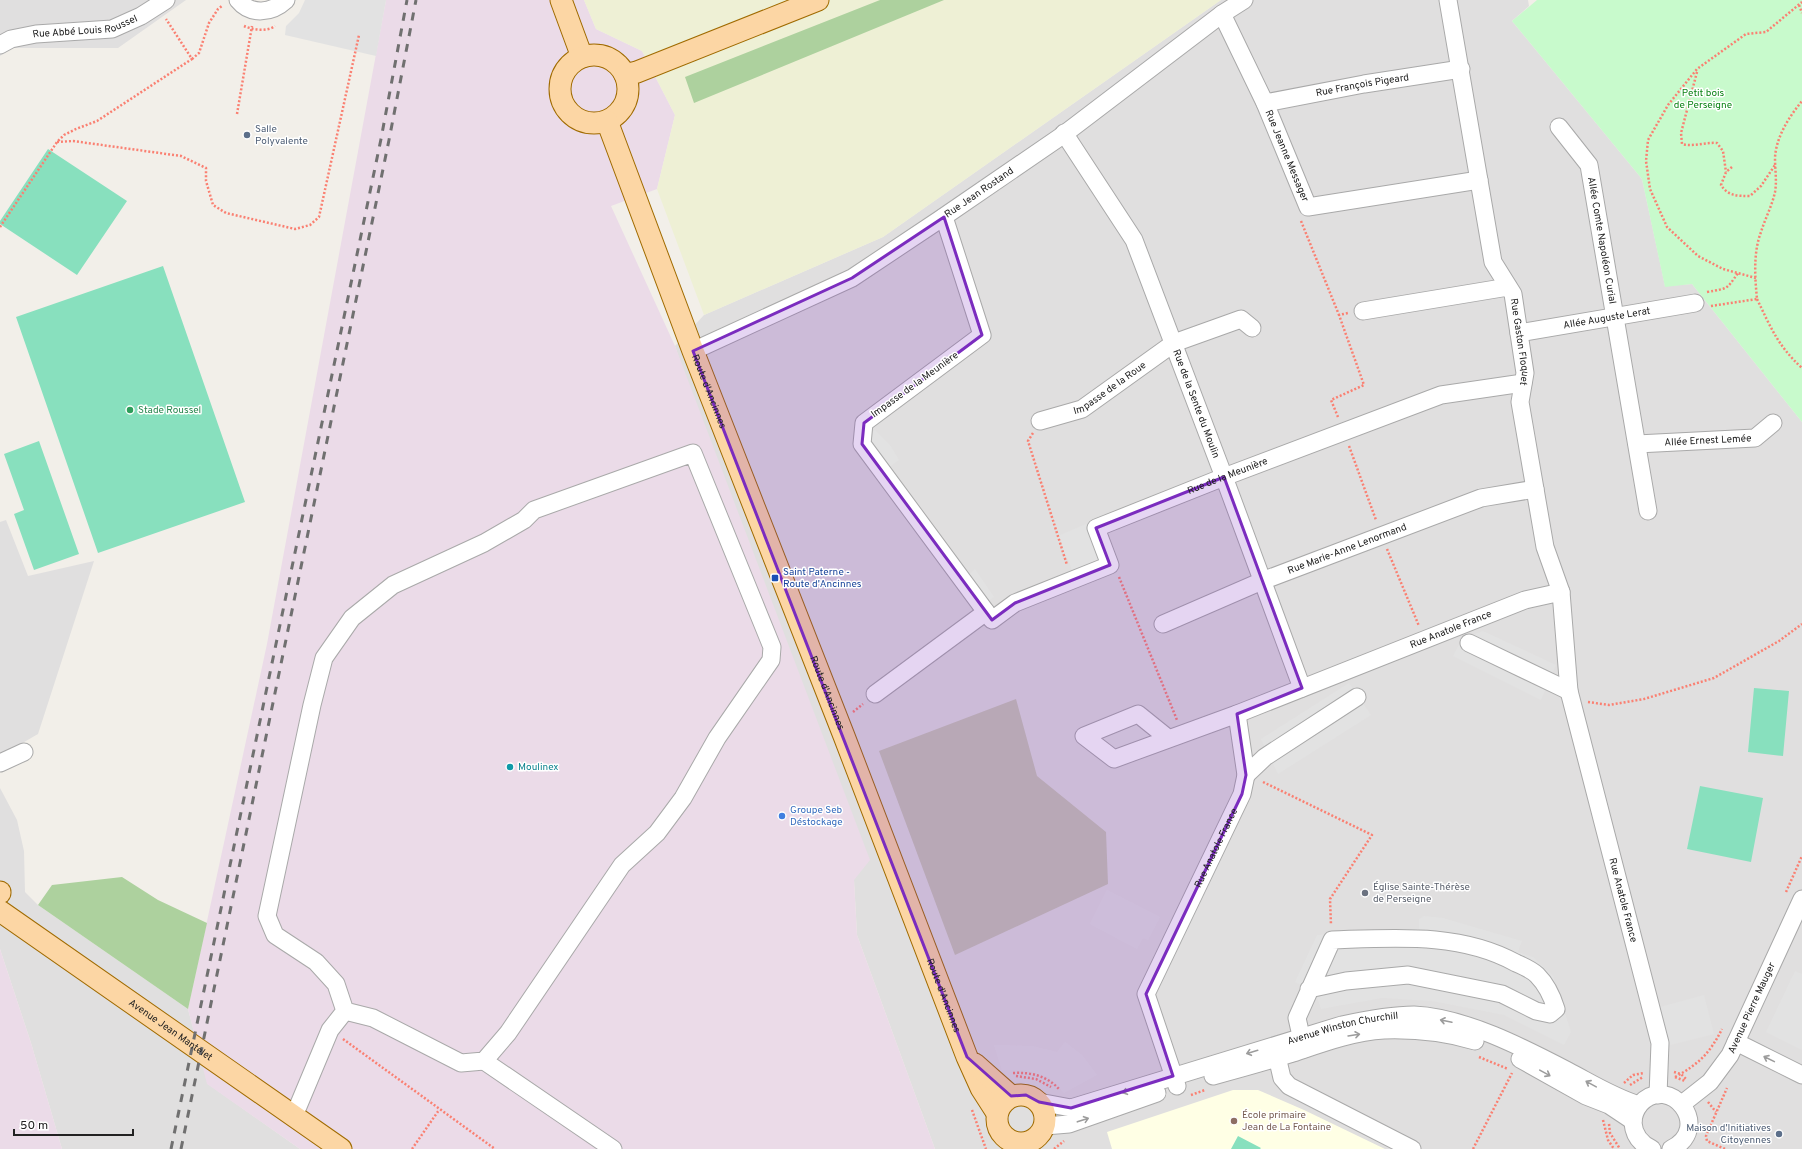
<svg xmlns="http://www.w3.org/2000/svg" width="1802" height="1149" viewBox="0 0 1802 1149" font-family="Overpass,sans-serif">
<rect width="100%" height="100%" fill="#f2efe9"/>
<!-- residential -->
<path fill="#e0dfdf" d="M0,0H186L118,48H12L0,56Z
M1221,0H1528L1529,6L1512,21L1642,179L1665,286L1692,284L1802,422V1149H935L857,935L854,880L675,346L704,315L883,237Z
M6,520L28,576L94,561L38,734L0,756V522Z
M0,788L17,820L24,851L25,892L38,905L188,1009L208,1084L300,1149H62L31,1043L0,949Z"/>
<!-- industrial -->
<path fill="#ebdbe8" d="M386,0H584L596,29L642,51L675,115L657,189L611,206L675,346L870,860L854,880L857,935L935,1149H300L207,1084L188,1009L267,644Z
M0,949L31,1043L62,1149H0Z"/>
<!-- education -->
<path fill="#ffffe5" d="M1233,1090H1258L1304,1110L1385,1149H1112L1107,1132Z"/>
<!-- construction -->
<path fill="#c7c7b4" d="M1016,699L1037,776L1106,832L1108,884L955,955L879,751Z"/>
<!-- farmland -->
<path fill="#eef0d5" d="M584,0H1221L883,237L704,315L657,189L675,115L642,51L596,29Z"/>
<!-- forest -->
<path fill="#add19e" d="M880,0H944L694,103L685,77Z
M122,877L158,900L207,923L188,1009L38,905L52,885Z"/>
<!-- park -->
<path fill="#c8facc" d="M1537,0H1802V422L1692,284L1665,287L1642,179L1512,21Z"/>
<!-- pitch -->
<path fill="#88e0be" d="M48,149L127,201L77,275L0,224V221Z
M163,266L245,502L98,553L16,317Z
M39,441L79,554L34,570L14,514L24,510L4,454Z
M1754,688L1789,691L1783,756L1748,752Z
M1700,786L1763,798L1751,862L1687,849Z
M1238,1136L1261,1148L1260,1149H1231Z"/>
<!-- parking -->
<path fill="#e2e2e2" d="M305,0H386L376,56L285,35L286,26L299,13Z
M875,430L890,445L899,460L888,468L866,437Z
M1086,524L1102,561L1073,572L1058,536Z
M975,569L994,597L983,604L965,578Z
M1483,631L1556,665L1541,700L1453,656L1462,639Z
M1349,683L1371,715L1278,774L1261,739Z
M1138,714L1169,739L1114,759L1084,736Z
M1107,890L1160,917L1148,940L1143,938L1137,949L1090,924Z
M1424,916L1443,918L1522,941L1518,952L1533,957L1553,976L1571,1032L1564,1045L1504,1015L1432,1001L1382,998L1321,1009L1317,997L1303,986L1295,982L1317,935L1419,929V919Z
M1795,971L1802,974V1050L1766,1032Z
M1704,995L1714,1034L1670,1045L1660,1007Z
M1065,1042L1082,1055L1097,1075L1064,1093L1049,1077L1025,1070H1002L994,1045L1032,1046L1057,1052Z"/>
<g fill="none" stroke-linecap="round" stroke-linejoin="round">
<defs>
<g id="minor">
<path d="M238,0C251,16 272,13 286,0"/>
<path id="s1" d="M1448,0L1493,262L1513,294L1525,373L1520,402L1545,547L1561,592"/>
<path id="s2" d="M1222,14L1265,103L1308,207L1479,180"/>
<path id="s3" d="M0,45L11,39L36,34L112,29L141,16L166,0"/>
<path id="s4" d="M1265,103L1364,84L1461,69"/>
<path id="s5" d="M1559,127L1589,165L1648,511"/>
<path id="s6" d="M1064,133L1134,240L1224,477L1302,688"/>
<path id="s7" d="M944,217L982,335L864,423L862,444L992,620L1015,603L1110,565L1096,528L1224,477L1441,395L1523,383"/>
<path d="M1363,311L1508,287"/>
<path id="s8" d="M1519,333L1695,303"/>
<path id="s9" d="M693,351L852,278L939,220L1063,135L1222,14L1244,0"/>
<path id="s10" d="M1040,421L1082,409L1174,343L1241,319L1252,328"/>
<path id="s11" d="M1637,444L1755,438L1773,423"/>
<path id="s12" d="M1163,624L1262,581L1481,498L1535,489"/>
<path d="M1469,643L1569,691"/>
<path d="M875,694L986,612"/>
<path d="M1169,739L1138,714L1084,736L1114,759L1237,714"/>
<path d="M0,763L24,752"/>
<path d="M1246,775L1265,757L1357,697"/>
<path d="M1736,1042L1802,1075"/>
<path d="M1275,1048L1282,1078L1289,1086L1412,1149"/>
<path d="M1304,1049L1297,1018L1332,940C1394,938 1460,932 1516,963C1523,966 1532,970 1537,975C1547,985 1552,996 1556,1009L1550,1014L1536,1011L1502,994L1408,975L1346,981L1309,989"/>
<path d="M1520,1059L1586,1096L1609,1105L1633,1121"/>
<path d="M484,1061L613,1149"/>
<path d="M1213,1076C1239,1069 1264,1062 1290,1054C1320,1044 1351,1032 1384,1030C1416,1029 1445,1032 1475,1041"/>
<path id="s13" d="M1177,1086L1146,994L1242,794L1246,775L1237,714L1525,600L1561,592L1569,691L1660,1043L1658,1095"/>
<path id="s14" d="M1039,1102L1071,1108L1342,1025C1365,1020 1390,1015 1414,1015C1464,1017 1524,1048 1568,1071C1591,1083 1613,1097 1639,1105"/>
<path id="s15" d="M1682,1104L1710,1082L1730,1055L1802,899"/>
<path d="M294,1116L330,1030L345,1011L373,1018L461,1063L484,1061L508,1033L622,865L657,833L683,798L717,738L771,660L772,647L693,453L534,510L524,520L484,543L393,585L352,618L324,658L312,705L267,916L275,935L316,962L336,984L345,1011"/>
<path d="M1045,1126L1069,1124L1157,1093"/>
<path d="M1652,1149C1641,1144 1634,1136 1633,1123C1633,1116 1636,1109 1640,1104C1670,1072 1714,1128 1671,1149"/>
</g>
<g id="major">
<path d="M561,0L582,57"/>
<circle cx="594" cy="89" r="34"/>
<path d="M625,75L637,72L818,0"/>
<path id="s16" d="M607,121L693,351L844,736L967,1057L981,1088L997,1113"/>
<path d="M0,892V893"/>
<path id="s17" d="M0,911L341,1149"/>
<path d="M975,1064L1011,1096"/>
<circle cx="1021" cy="1119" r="24"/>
</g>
</defs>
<!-- minor casing -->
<use href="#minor" stroke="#a9a9a9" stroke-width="19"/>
<!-- major casing -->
<use href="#major" stroke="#a06b00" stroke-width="23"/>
<!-- path -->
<path stroke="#fa8072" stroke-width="2.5" stroke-dasharray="2 2" stroke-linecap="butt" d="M1799,5L1802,13
M244,26C253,30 267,32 275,26
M192,59L199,53L209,23L218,9L223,5
M1697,72L1681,133L1682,144C1694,147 1705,142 1717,143L1723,151L1726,172
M237,114L252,26
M57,142L73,141L181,156L206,168V181L213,205L226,213L295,229L310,225L319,217L359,35
M1732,167L1726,172L1721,185C1728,196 1737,196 1750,196L1761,186L1775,165
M1301,221L1339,315
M0,227L57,142L64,135L76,129L97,121L192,59L166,19
M1756,278L1723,269L1698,256L1667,227L1650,189L1646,161L1648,140L1668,105L1697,69L1746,34L1766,32L1802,2
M1707,292C1729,288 1726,290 1738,273
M1757,299C1771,328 1778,346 1802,368
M1711,306L1757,299C1755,278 1753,253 1761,232C1765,219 1772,206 1775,192C1777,181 1775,170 1775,158C1776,137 1789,117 1802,101
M1338,417L1331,400L1364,385L1339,315L1348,313
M1033,433L1028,441L1067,565
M1349,446L1376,520
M1387,549L1419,626
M1119,577L1177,720
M1588,702L1609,705L1644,699L1714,678L1779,641L1802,624
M853,712L863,704
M1263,782L1372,835L1330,899L1331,925
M1786,892L1802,856
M343,1039L495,1149
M1479,1057L1508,1069
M1674,1072L1681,1074L1687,1080
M1013,1073C1031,1072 1047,1076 1059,1089
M1016,1076L1036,1079L1051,1087
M1675,1077C1699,1064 1710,1053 1722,1029
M1675,1077L1685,1081
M1624,1083L1633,1075L1644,1073
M1630,1085L1643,1077
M1191,1095L1205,1090
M1708,1102L1716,1112
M972,1110L986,1149
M1603,1120L1608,1140L1614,1149
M1609,1124L1610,1133L1620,1149
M412,1149L439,1110
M1054,1149L1064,1141
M1473,1149L1512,1073
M1725,1149L1707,1141L1706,1136L1727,1088"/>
<!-- minor -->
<use href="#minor" stroke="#fff" stroke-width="17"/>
<!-- major -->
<use href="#major" stroke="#fcd6a4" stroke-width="21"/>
<!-- rail -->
<path stroke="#707070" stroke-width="3" stroke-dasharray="8 8" stroke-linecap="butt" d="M171,1149L381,139L407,0
M181,1149L389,140L416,0"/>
</g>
<!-- one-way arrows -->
<defs><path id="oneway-shaft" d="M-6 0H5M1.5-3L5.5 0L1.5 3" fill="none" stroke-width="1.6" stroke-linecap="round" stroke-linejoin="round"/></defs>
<g stroke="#9c9c9c">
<use href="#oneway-shaft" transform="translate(1446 1021) rotate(-168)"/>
<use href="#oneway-shaft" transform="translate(1354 1035) rotate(-9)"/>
<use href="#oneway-shaft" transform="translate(1252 1052) rotate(163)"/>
<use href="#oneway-shaft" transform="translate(1769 1059) rotate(-154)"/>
<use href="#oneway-shaft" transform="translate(1545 1073) rotate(29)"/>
<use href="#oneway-shaft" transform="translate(1591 1084) rotate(-151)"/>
<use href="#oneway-shaft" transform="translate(1128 1091) rotate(162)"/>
<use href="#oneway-shaft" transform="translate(1083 1120) rotate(-18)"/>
</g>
<!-- marked area -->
<path fill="#7b2cbf" fill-opacity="0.2" stroke="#7b2cbf" stroke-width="3" stroke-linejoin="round" d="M944,217L982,335L864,423L862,444L992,620L1015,603L1110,565L1096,528L1224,477L1302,688L1237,714L1246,775L1242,794L1146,994L1173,1076L1071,1108L1039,1102L1026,1095L1011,1096L967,1057L693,351L852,278Z"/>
<!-- markers -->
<g fill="#5c6f8a" stroke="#fff" stroke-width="1.5">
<circle cx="247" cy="135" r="4"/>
<circle cx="1779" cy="1134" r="4"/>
</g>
<circle fill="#2e9e5b" stroke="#fff" stroke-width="1.5" cx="130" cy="410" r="4"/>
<rect fill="#1a4fb4" stroke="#fff" stroke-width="1.5" x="771" y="574" width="8" height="8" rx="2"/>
<circle fill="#0f9aa8" stroke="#fff" stroke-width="1.5" cx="510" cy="767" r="4"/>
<circle fill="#3f7fe0" stroke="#fff" stroke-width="1.5" cx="782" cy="816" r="4"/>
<circle fill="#6b7280" stroke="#fff" stroke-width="1.5" cx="1365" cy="893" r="4"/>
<circle fill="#8d6e63" stroke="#fff" stroke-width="1.5" cx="1234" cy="1121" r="4"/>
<g text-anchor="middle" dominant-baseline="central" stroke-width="3" stroke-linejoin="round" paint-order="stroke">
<!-- street labels -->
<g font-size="10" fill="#222" stroke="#fff">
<text stroke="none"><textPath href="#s3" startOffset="88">Rue Abbé Louis Roussel</textPath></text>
<text stroke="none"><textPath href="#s4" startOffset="99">Rue François Pigeard</textPath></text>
<text stroke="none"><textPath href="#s2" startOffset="156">Rue Jeanne Messager</textPath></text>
<text stroke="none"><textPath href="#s9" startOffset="328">Rue Jean Rostand</textPath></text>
<text stroke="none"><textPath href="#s5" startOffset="125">Allée Comte Napoléon Curial</textPath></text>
<text stroke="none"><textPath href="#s8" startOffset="89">Allée Auguste Lerat</textPath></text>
<text stroke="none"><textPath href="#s1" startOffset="352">Rue Gaston Floquet</textPath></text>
<text transform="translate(915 385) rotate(-36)">Impasse de la Meunière</text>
<text stroke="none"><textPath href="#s10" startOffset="78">Impasse de la Roue</textPath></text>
<text stroke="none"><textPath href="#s16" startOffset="289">Route d'Ancinnes</textPath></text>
<text stroke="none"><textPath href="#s6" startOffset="303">Rue de la Sente du Moulin</textPath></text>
<text stroke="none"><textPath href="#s11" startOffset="71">Allée Ernest Lemée</textPath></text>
<text stroke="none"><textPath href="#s7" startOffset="823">Rue de la Meunière</textPath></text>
<text stroke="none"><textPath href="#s12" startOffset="199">Rue Marie-Anne Lenormand</textPath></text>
<text stroke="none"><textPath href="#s13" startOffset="630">Rue Anatole France</textPath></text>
<text stroke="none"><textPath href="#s16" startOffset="613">Route d'Ancinnes</textPath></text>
<text stroke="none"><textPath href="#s13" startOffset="259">Rue Anatole France</textPath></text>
<text stroke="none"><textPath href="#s13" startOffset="1062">Rue Anatole France</textPath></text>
<text stroke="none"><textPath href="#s16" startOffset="937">Route d'Ancinnes</textPath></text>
<text stroke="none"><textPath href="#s15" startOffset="121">Avenue Pierre Mauger</textPath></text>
<text stroke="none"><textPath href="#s17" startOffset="208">Avenue Jean Mantelet</textPath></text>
<text stroke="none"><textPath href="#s14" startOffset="316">Avenue Winston Churchill</textPath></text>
</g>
<!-- park labels -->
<g font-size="10" fill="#0c8416" stroke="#fff">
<text x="1703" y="93">Petit bois<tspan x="1703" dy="12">de Perseigne</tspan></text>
</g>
<!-- service labels -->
<g font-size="10" fill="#4e5e75" stroke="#fff" text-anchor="start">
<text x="255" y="129">Salle<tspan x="255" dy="12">Polyvalente</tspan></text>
<text x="1771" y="1128" text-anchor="end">Maison d'Initiatives<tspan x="1771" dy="12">Citoyennes</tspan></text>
</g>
<!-- leisure labels -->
<g font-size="10" fill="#27864d" stroke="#fff" text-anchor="start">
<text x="138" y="410">Stade Roussel</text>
</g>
<!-- transit labels -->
<g font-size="10" fill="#164399" stroke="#fff" text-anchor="start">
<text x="783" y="572">Saint Paterne -<tspan x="783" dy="12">Route d'Ancinnes</tspan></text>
</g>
<!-- culture labels -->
<g font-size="10" fill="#0d838f" stroke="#fff" text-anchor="start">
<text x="518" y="767">Moulinex</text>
</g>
<!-- shop labels -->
<g font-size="10" fill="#366cbe" stroke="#fff" text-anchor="start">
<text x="790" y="810">Groupe Seb<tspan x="790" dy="12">Déstockage</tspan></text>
</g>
<!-- worship labels -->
<g font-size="10" fill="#5b616d" stroke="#fff" text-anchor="start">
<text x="1373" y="887">Église Sainte-Thérèse<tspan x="1373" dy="12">de Perseigne</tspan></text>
</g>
<!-- education labels -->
<g font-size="10" fill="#785e54" stroke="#fff" text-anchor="start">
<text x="1242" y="1115">École primaire<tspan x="1242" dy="12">Jean de La Fontaine</tspan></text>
</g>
</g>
<!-- scale -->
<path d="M14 1129v6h119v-6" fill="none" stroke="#222222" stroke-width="2"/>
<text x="20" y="1129" font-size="12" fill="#222222" stroke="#ffffff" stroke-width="3" paint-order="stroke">50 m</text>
</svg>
